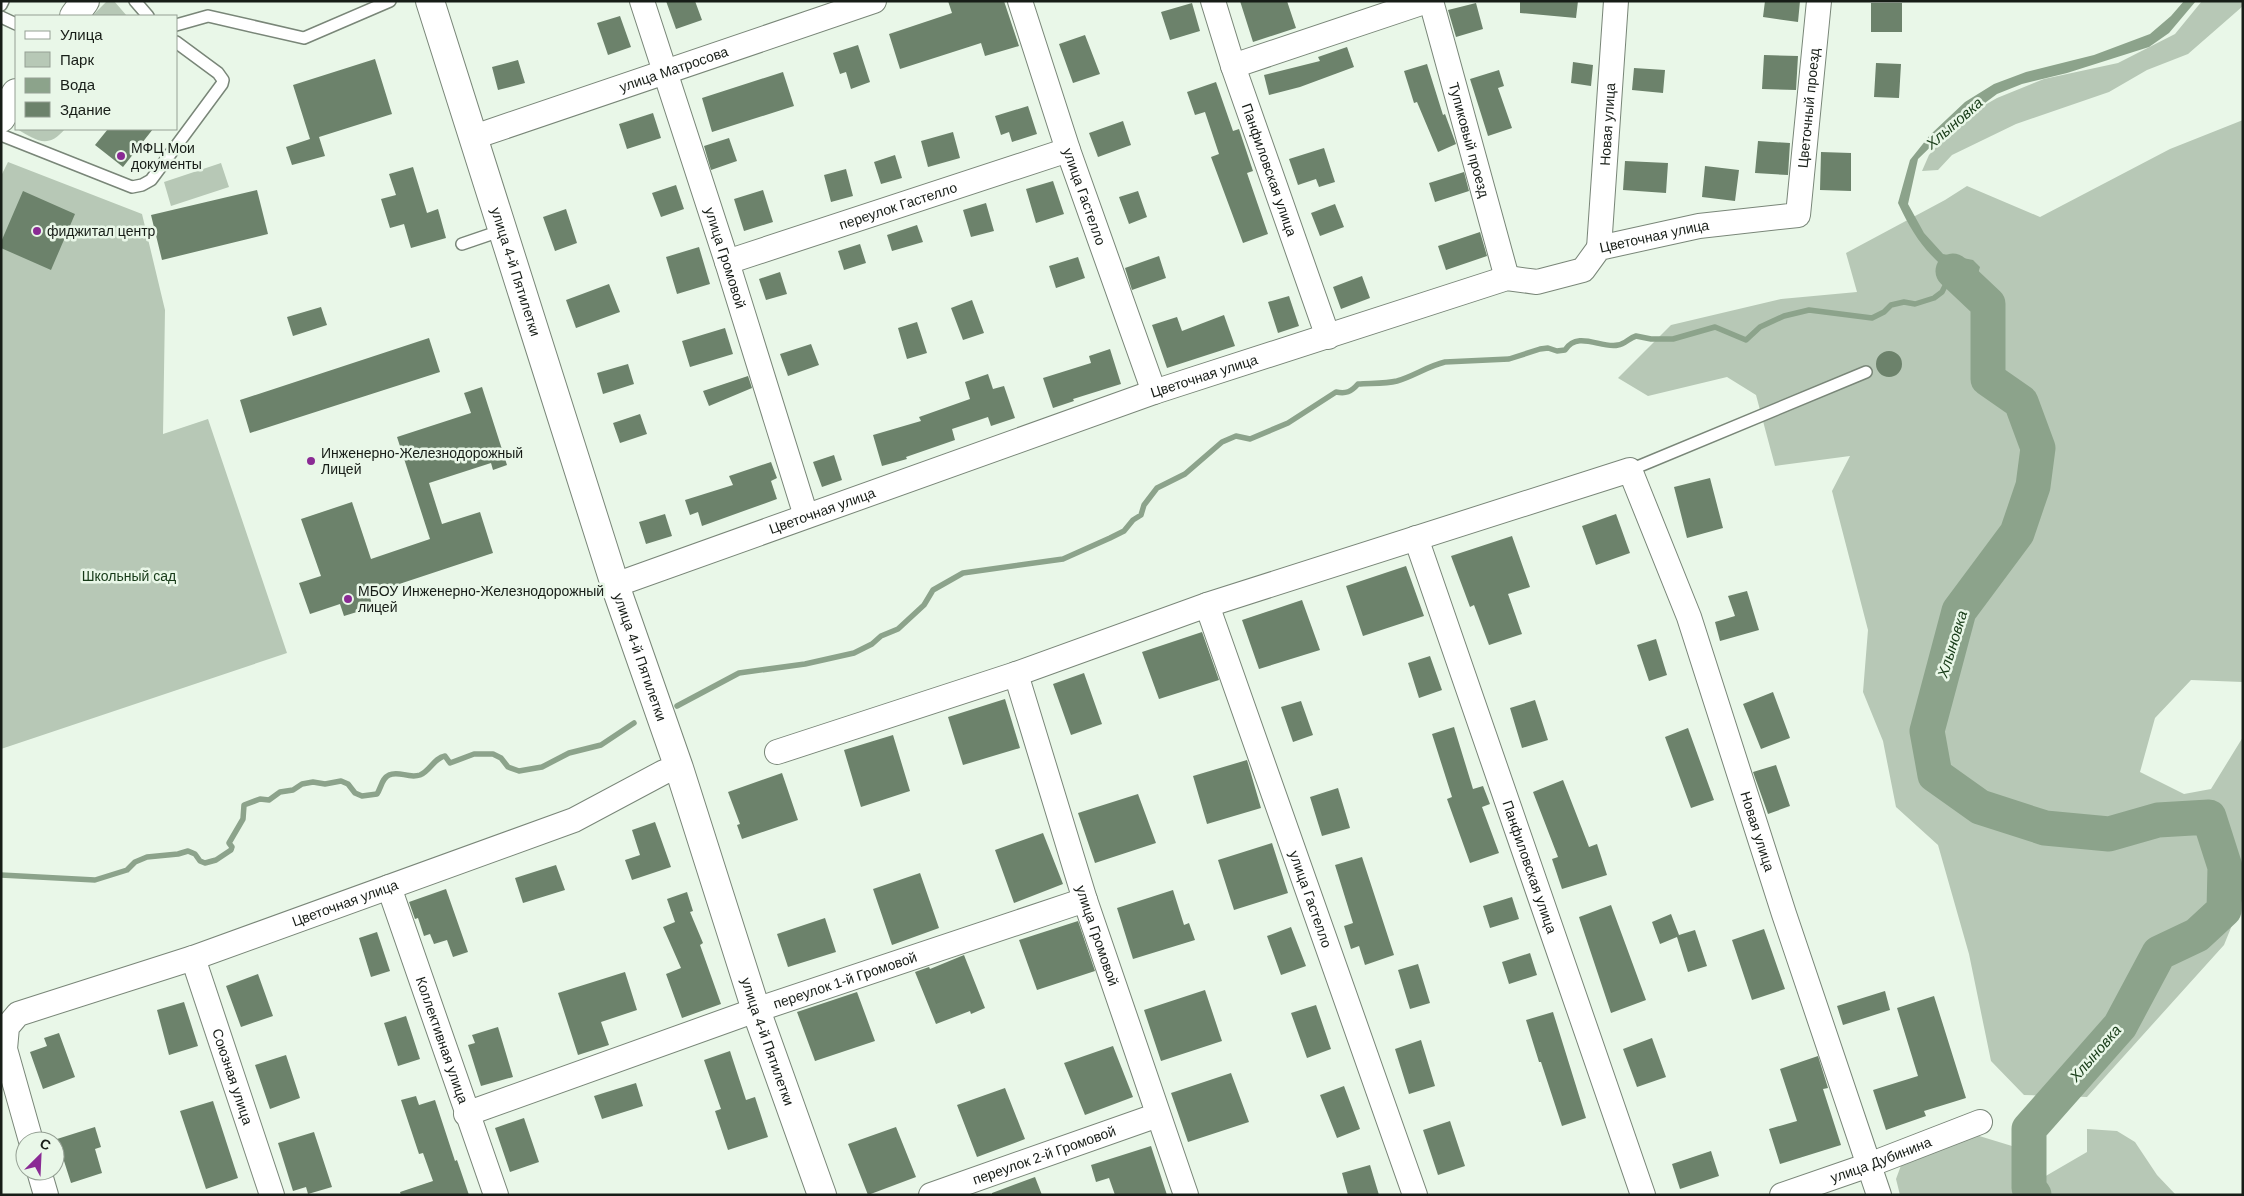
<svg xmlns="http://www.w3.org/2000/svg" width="2244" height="1196" viewBox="0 0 2244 1196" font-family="Helvetica,sans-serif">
<rect width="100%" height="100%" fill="#e9f7e8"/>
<!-- green -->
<path fill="#b7c8b6" d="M107,1H114L127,16H92Z
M2202,1H2243V6L2188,54L2147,70L2109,92L2016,124L1952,155L1938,170L1922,171L1929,155L1964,117L1997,98L2044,79L2118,63L2175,34Z
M2243,120V682L2191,680L2155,718L2140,772L2184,794L2211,789L2243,737V898L2224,945L2087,1097L2024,1095L1991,1061L1969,954L1938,845L1896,807L1883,741L1863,692L1868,630L1832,491L1850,456L1775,466L1756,395L1727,377L1648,396L1618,378L1671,325L1781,299L1857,292L1846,253L1945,200L1967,186L2040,217L2170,149Z
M17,129H65C48,149 37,141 17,129Z
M8,162L142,214L165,310L163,434L208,419L287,653L1,749V176Z
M221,163L229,187L171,206L164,182Z
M2087,1129L2117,1131L2135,1142L2157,1175L2176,1195H2050L2044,1177L2087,1152Z
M1976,1135L2012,1146L2018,1170L2029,1195H1900L1896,1179L1903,1160Z"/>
<!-- water -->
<path fill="#8ca38b" d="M2184,1H2196L2169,33L2149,47L2067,73L2022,84L1997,94L1946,132L1918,159L1908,204L1924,233L1943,254L1973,260L1980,267L1977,277L1971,278L1988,304L1972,290L1955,282L1954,276C1925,252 1914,237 1898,203L1910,160L1930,135L1965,102L1994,84L2026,72L2094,55L2150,34L2171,16Z"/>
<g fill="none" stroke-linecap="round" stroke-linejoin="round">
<!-- stream -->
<path stroke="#8ca38b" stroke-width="5.5" d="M677,706L739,673L805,664L854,653L872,644L881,636L898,629L924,605L933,590L963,573L1063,559L1110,538L1124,531L1133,520L1141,515L1144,505L1157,488L1185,474L1222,442L1236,436L1250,439L1288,423L1336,392C1346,394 1351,392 1358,384C1370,383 1385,384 1397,381C1414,376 1428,366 1445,362L1509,359L1540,349L1548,348L1557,351L1565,350C1578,330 1601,349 1618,345C1625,344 1629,338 1636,336L1651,339H1673L1715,327L1746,340L1760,327L1784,316L1809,310L1872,318L1884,312L1891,305L1904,302L1915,304L1934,298L1942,292L1953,270
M1,875L95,880L127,870L135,862L147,857L178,854L188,851L195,854L200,861L205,863L216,860L231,850L232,847L229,843L243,819L244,805L260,799L269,800L280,792L293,790L302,784L313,782L325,784L341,781L348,784L355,793L362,796L377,794C381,788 382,778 389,775C399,770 408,779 420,775C430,771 434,758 445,756L450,763L474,754H493L501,758L508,767L519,771L542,767L569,753L601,745L634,723"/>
<!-- river -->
<path stroke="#8ca38b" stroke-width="35" d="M1953,271L1988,304V379L2021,402L2038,448L2033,486L2017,533L1959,611L1927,731L1935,775L1980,807L2045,828L2109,834L2158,820L2209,817L2225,867L2224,910L2197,935L2159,953L2120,1026L2029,1129V1188L2034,1195"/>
</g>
<!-- building -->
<path fill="#6c826b" d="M666,1H695L702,20L676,29Z
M948,1H1004L1019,46L985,56L981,43L900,69L889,34L952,13Z
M1240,1H1287L1296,28L1253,42Z
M1520,1H1578L1576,18L1520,13Z
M1765,1H1800L1798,22L1763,17Z
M1192,3L1200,31L1170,40L1161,12Z
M1476,3L1483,29L1456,37L1448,10Z
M1871,3H1902V32H1871Z
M620,16L631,47L608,55L597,23Z
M1085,35L1100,74L1073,83L1059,44Z
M858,45L870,82L851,89L846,72L840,74L833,53Z
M1347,47L1354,67L1300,87L1269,95L1264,75L1320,61L1318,57Z
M1764,55L1798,56L1796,90L1762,89Z
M375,59L392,114L319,137L325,156L292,165L286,147L310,139L293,85Z
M518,60L525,83L498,90L492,67Z
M1573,62L1593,65L1591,86L1571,83Z
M1876,63L1901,64L1899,98L1874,97Z
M1427,64L1443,115L1445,114L1456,144L1438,152L1417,102L1414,103L1404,71Z
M1634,68L1665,70L1663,93L1632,90Z
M1499,70L1504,86L1498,88L1512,128L1488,136L1470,79Z
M783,72L794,106L712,132L702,98Z
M1216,82L1233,131L1239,129L1253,171L1247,173L1268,234L1243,243L1211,157L1219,154L1205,112L1195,115L1187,92Z
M1028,106L1037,134L1012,142L1009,132L1001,135L995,116Z
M653,113L661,138L627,149L619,124Z
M1123,121L1131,145L1098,157L1089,133Z
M108,129H153L123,167L95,145Z
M953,132L960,158L928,167L921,141Z
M729,138L737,161L711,170L704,146Z
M1758,141L1790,143L1788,175L1755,173Z
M1324,148L1335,182L1319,187L1316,179L1298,185L1289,159Z
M1821,152L1851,153V191L1820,190Z
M895,155L902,178L881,184L874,162Z
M1625,161L1668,163L1666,193L1623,190Z
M1705,166L1739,170L1735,201L1702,197Z
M413,167L427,213L438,209L446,238L411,248L404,224L390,228L381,199L396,195L389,174Z
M846,169L853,196L831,202L824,175Z
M1464,172L1469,191L1435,202L1429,183Z
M1053,181L1064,214L1036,223L1026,189Z
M676,185L684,209L661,217L652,193Z
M257,190L268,234L162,260L151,215Z
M763,190L773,222L744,231L734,199Z
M23,191L75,214L51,270L1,248V242Z
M1138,191L1147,217L1129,224L1119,197Z
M986,203L994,231L971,237L963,210Z
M1335,204L1344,227L1320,236L1311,213Z
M566,209L577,243L555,251L543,217Z
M917,225L923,242L892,251L887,235Z
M1480,232L1487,256L1446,270L1438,246Z
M860,244L866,263L844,270L838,251Z
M699,247L710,284L677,294L666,257Z
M1159,256L1166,278L1132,290L1125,268Z
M1078,257L1085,278L1056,288L1049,266Z
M780,272L787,294L766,300L759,279Z
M1362,276L1370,298L1341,309L1333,287Z
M609,284L620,312L576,328L566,300Z
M1289,296L1299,326L1278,333L1268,302Z
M972,300L984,333L963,340L951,308Z
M321,307L327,325L293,336L287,317Z
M1224,315L1235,346L1167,368L1152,325L1177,317L1182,331Z
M917,322L927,353L907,359L898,328Z
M725,328L733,354L690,367L682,341Z
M429,338L440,372L250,433L240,400Z
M811,344L819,365L788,376L780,354Z
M1110,349L1121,384L1073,399L1074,401L1053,408L1043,378L1091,363L1089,356Z
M1876 364a13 13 0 1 1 26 0a13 13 0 1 1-26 0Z
M628,364L634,384L603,394L597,373Z
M988,374L993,389L1004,386L1015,418L991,426L988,417L952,429L955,440L906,457L907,459L882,466L873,435L921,421L919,417L970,399L965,382Z
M748,376L752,388L709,406L703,391Z
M482,387L507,465L493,470L491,463L429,483L442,524L480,512L493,553L369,594L373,607L344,616L340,604L310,614L299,583L321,576L301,519L352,502L371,559L430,539L397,437L471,413L464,393Z
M640,414L647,434L620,443L613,423Z
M834,455L842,480L822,487L813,462Z
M771,462L777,478L771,481L777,499L702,526L698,512L690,515L685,500L733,485L729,476Z
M1710,478L1723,528L1687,538L1674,487Z
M665,514L672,536L646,544L639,522Z
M1616,514L1630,553L1596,565L1582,526Z
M1512,536L1530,587L1508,594L1522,634L1489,645L1474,605L1470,607L1451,556Z
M1406,566L1424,616L1363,636L1346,586Z
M1747,591L1759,630L1720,641L1715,622L1735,616L1728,596Z
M1302,600L1320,650L1259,669L1242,620Z
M1202,632L1219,680L1159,699L1142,652Z
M1656,639L1667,675L1649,681L1637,645Z
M1430,656L1442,690L1419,698L1408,663Z
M1084,673L1102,724L1071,735L1053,684Z
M1773,692L1790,738L1761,749L1743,704Z
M1005,699L1020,748L963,765L948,717Z
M1535,700L1548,740L1522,748L1510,708Z
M1301,701L1313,735L1293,742L1281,707Z
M1454,727L1473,789L1483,786L1490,804L1482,807L1499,853L1470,863L1447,799L1452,797L1432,734Z
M1688,728L1714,800L1691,808L1665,737Z
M893,735L910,791L861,807L844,750Z
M1247,760L1261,808L1207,824L1193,776Z
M1776,765L1790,806L1768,814L1753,772Z
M782,773L798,820L742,839L737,825L740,824L728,792Z
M1563,780L1589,847L1597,844L1607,875L1562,889L1552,859L1558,857L1533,792Z
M1338,788L1350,828L1322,836L1310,797Z
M1138,794L1156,843L1095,863L1078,813Z
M655,822L671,867L632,880L625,860L640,855L632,830Z
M1043,833L1063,884L1014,903L995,850Z
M1272,843L1288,893L1234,910L1218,860Z
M1362,857L1394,955L1365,965L1359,946L1351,949L1344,926L1353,923L1335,865Z
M556,865L565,890L523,903L515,878Z
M920,873L939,928L892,945L873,889Z
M446,889L468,952L453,957L447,940L434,944L430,934L424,936L418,918L415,919L409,902Z
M1173,890L1184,925L1189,923L1195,940L1133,959L1117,908Z
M687,892L693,911L690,912L703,943L700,945L721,1004L682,1018L666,974L681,968L663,927L675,922L667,899Z
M1512,897L1519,919L1490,928L1483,906Z
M1611,905L1646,1000L1611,1013L1579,917Z
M1671,914L1679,935L1695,930L1707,966L1688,972L1677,937L1660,944L1652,922Z
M825,918L836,952L788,967L777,934Z
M1078,921L1095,971L1037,990L1019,940Z
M1291,927L1306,966L1281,975L1267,936Z
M1764,929L1785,989L1752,1000L1732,940Z
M377,932L390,971L371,977L359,938Z
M1530,953L1537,975L1509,984L1502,962Z
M964,955L985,1008L971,1014L970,1011L936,1024L915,972L929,967L930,969Z
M1418,964L1430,1003L1410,1009L1398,970Z
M625,972L637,1010L601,1022L609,1045L578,1055L558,993Z
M258,974L273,1016L241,1027L226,986Z
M1205,990L1222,1041L1161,1061L1144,1010Z
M1885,991L1890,1010L1843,1025L1837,1006Z
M857,992L875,1041L815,1061L797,1012Z
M1934,996L1966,1098L1924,1111L1926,1116L1886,1130L1873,1090L1918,1076L1897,1008Z
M184,1002L198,1046L169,1055L157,1010Z
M1316,1005L1331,1049L1307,1058L1291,1013Z
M1553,1012L1586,1118L1562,1126L1541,1062H1539L1526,1020Z
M406,1016L420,1059L398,1066L384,1023Z
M498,1027L513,1077L481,1086L468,1045L475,1043L472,1035Z
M59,1033L75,1077L43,1089L30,1052L47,1046L44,1038Z
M1652,1038L1666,1077L1637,1087L1623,1049Z
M1421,1040L1435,1086L1409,1094L1395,1049Z
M1113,1046L1133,1097L1085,1115L1064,1063Z
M730,1051L746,1100L755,1097L768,1137L728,1150L715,1111L721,1109L704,1060Z
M286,1055L300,1098L270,1109L255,1065Z
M1818,1056L1828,1088L1823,1089L1841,1145L1780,1164L1769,1129L1797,1121L1780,1069Z
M1231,1073L1249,1122L1188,1142L1171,1093Z
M636,1083L643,1106L602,1119L594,1096Z
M1344,1086L1360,1129L1337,1138L1320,1095Z
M1005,1088L1025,1139L977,1157L957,1105Z
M416,1096L419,1105L435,1100L455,1161L457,1160L469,1195H401L400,1192L433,1181L423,1153L419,1154L401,1100Z
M213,1101L238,1178L206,1189L180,1111Z
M524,1118L539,1162L510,1172L495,1128Z
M1450,1121L1465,1166L1438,1175L1423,1130Z
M95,1127L101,1147L95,1149L102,1173L71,1183L57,1139Z
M896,1127L916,1177L868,1195L848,1144Z
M314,1132L332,1187L308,1194L306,1187L293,1191L278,1143Z
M1151,1146L1167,1195H1115L1109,1178L1096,1182L1091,1165Z
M1711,1151L1719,1176L1680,1189L1672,1164Z
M1370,1165L1379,1195H1348L1342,1173Z
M1035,1177L1042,1195H992V1193Z"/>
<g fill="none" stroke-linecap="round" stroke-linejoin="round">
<defs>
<path id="service" d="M135,1L148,16
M1,5L3,1
M1,17L16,24
M176,25L208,16L304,38L390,1
M1,135L132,187L142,185L151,180L222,84L223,80L218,73L176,42
M462,244L503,230
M1630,470L1866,372"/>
<g id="minor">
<path id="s1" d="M642,1L727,262L806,516"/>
<path id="s2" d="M1020,1L1068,150L1154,392"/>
<path id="s3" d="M1213,1L1233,66L1328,337"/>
<path id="s4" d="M1431,1L1507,278"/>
<path d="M1233,66L1427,1"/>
<path id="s5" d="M474,137L874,1"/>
<path id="s6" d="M1599,248L1616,1"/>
<path id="s7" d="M727,262L1068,150"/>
<path id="s8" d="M1416,538L1643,1195"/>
<path id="s9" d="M615,585L1154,392L1507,278L1537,282L1583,270L1599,248L1699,226L1798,215L1819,1"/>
<path id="s10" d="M1207,605L1415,1195"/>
<path id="s11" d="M1016,674L1085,900L1186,1195"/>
<path id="s12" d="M777,752L1016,674L1207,605L1630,470L1689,617L1784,914L1879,1195"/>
<path id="s13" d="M389,887L496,1195"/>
<path id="s14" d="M193,958L272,1195"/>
<path id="s15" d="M466,1114L756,1010L1085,900"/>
<path id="s16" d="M31,1141L5,1049L7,1027L18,1014L193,958L574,820L664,772L679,768"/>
<path d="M39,1171L46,1195"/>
<path id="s17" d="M931,1195L1158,1115"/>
<path id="s18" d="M1782,1195L1869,1165L1980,1122"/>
</g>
<g id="tertiary">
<path id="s19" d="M430,1L615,585L679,768L756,1010L822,1195"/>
</g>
<path id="secondary" d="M74,16L85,1
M1,118L16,93"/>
</defs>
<!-- service casing -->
<use href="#service" stroke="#798678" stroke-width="14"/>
<!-- minor casing -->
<use href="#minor" stroke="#798678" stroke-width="26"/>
<!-- tertiary casing -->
<use href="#tertiary" stroke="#798678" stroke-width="30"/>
<!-- secondary casing -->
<use href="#secondary" stroke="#798678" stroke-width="30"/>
<!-- service -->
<use href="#service" stroke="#fff" stroke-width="11"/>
<!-- minor -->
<use href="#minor" stroke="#fff" stroke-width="24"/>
<!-- tertiary -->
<use href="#tertiary" stroke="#fff" stroke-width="28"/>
<!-- secondary -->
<use href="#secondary" stroke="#fff" stroke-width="28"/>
</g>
<!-- markers -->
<g fill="#8a2a94" stroke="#e9f7e8" stroke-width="2">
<circle cx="121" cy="156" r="5"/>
<circle cx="37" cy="231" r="5"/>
<circle cx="311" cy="461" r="5"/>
<circle cx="348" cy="599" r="5"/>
</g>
<g text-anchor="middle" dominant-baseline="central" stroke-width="5" stroke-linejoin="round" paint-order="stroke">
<!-- street labels -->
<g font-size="14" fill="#171d17" stroke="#e9f7e8">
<text stroke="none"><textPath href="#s5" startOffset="211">улица Матросова</textPath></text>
<text stroke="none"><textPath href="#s9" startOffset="1358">Цветочный проезд</textPath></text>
<text stroke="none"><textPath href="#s6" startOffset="124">Новая улица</textPath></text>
<text stroke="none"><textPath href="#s4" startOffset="144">Тупиковый проезд</textPath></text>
<text stroke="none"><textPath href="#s3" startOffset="178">Панфиловская улица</textPath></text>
<text stroke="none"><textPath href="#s2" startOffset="206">улица Гастелло</textPath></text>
<text stroke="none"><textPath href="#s7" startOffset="180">переулок Гастелло</textPath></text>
<text stroke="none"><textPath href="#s9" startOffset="1105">Цветочная улица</textPath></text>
<text stroke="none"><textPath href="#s1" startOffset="270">улица Громовой</textPath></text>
<text stroke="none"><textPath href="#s19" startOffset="284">улица 4-й Пятилетки</textPath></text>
<text stroke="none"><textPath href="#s9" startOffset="625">Цветочная улица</textPath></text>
<text stroke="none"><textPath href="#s9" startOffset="220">Цветочная улица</textPath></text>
<text stroke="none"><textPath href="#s19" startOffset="689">улица 4-й Пятилетки</textPath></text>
<text stroke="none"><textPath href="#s12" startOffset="1282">Новая улица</textPath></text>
<text stroke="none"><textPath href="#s8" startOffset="348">Панфиловская улица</textPath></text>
<text stroke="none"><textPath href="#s10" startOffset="312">улица Гастелло</textPath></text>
<text stroke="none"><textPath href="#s16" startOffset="480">Цветочная улица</textPath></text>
<text stroke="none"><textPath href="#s11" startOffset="274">улица Громовой</textPath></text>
<text stroke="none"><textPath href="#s15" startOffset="402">переулок 1-й Громовой</textPath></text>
<text stroke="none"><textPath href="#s13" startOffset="162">Коллективная улица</textPath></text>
<text stroke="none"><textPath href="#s19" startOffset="1094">улица 4-й Пятилетки</textPath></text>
<text stroke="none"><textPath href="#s14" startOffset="125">Союзная улица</textPath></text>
<text stroke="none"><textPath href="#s17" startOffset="120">переулок 2-й Громовой</textPath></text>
<text stroke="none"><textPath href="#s18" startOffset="105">улица Дубинина</textPath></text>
</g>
<!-- poi labels -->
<g font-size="14" fill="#171d17" stroke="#e9f7e8" text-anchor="start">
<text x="131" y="148">МФЦ Мои<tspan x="131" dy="16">документы</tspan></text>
<text x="47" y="231">фиджитал центр</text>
<text x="321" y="453">Инженерно-Железнодорожный<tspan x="321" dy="16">Лицей</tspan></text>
<text x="358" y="591">МБОУ Инженерно-Железнодорожный<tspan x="358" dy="16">лицей</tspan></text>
</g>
<!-- park labels -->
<g font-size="14" fill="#153916" stroke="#e9f7e8">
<text x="129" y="576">Школьный сад</text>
</g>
<!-- water labels -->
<g font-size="15" font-style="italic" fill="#183c18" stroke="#e9f7e8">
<text transform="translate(1954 123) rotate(-41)">Хлыновка</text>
<text transform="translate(1952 644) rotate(-73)">Хлыновка</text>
<text transform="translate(2095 1053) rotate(-49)">Хлыновка</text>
</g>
</g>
<!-- border -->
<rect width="2244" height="1196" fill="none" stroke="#171d17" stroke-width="5"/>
<!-- legend -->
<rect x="15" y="15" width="162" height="115" fill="#e9f7e8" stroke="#95a094"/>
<rect x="25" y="31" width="25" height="8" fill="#ffffff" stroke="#95a094"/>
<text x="60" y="40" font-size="15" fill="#171d17">Улица</text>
<rect x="25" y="52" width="25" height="15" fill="#b7c8b6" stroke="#95a094"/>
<text x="60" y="65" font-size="15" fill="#171d17">Парк</text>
<rect x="25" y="78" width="25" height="15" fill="#8ca38b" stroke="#95a094"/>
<text x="60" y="90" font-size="15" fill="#171d17">Вода</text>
<rect x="25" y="102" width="25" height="15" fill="#6c826b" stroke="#95a094"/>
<text x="60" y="115" font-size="15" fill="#171d17">Здание</text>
<!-- north arrow -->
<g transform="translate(40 1156) rotate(24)"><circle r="24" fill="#e9f7e8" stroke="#95a094"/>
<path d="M0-4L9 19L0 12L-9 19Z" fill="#8a2a94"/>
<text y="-8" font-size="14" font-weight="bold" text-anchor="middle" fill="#171d17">С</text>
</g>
</svg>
